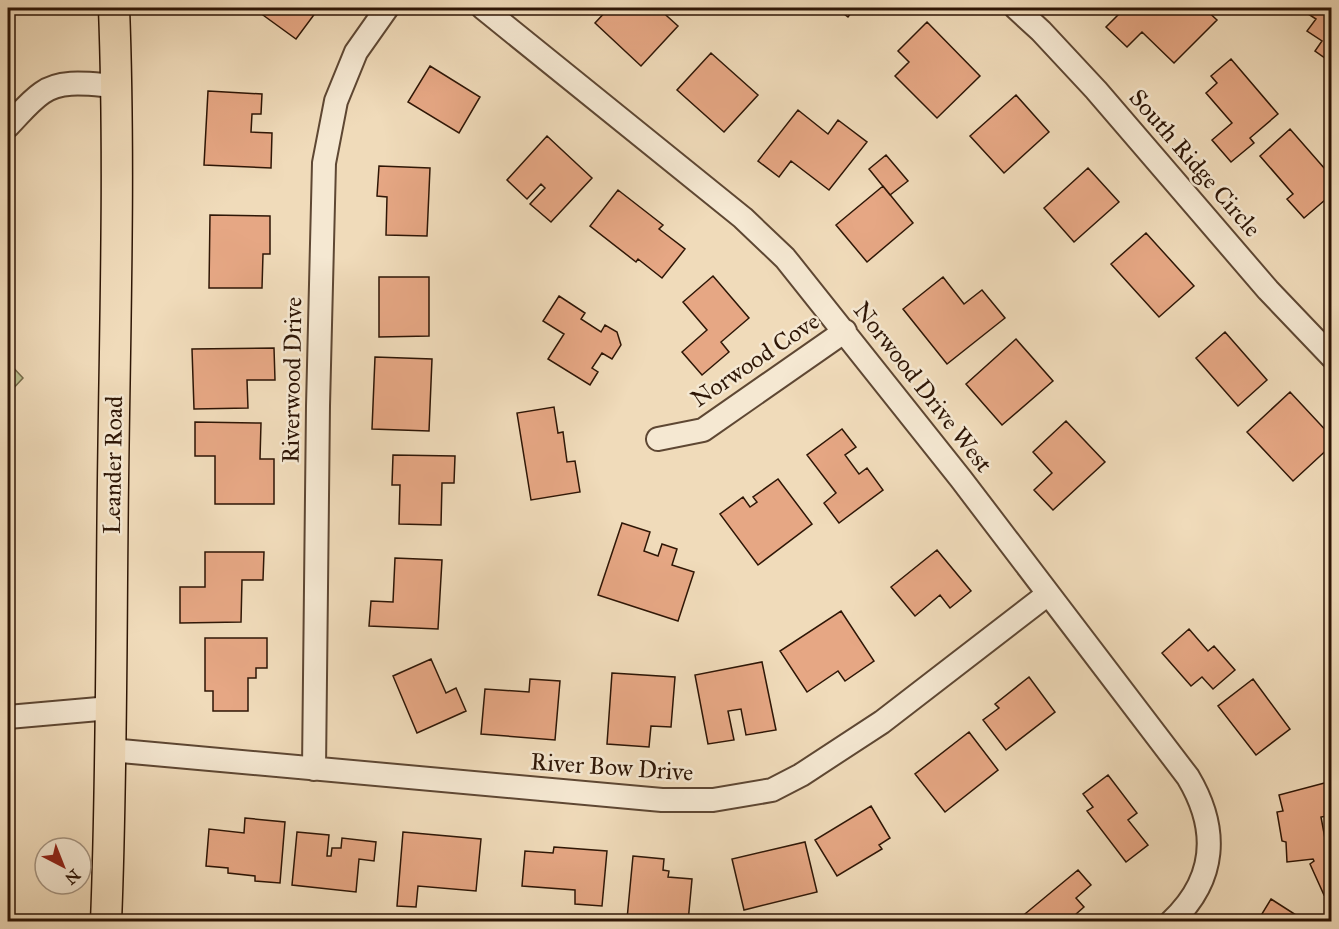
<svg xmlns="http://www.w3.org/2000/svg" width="1339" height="929" viewBox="0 0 1339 929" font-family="'IM FELL Great Primer',serif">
<rect width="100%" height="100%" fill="#f0dbba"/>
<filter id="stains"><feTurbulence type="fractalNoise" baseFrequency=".00333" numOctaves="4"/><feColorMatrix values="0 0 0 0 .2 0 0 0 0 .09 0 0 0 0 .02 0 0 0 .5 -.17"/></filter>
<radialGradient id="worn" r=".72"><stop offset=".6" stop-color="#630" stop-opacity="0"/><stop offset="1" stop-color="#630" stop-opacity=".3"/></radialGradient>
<!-- green -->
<path fill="#bbc08f" stroke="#746b4a" stroke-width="1.5" d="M8,362L23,378L8,394Z"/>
<!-- building -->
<path fill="#e6a784" stroke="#2e1606" stroke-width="1.5" d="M168,8H221L168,9Z
M258,8H319L296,39L256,10Z
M609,8H658L678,26L641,66L595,23Z
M836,8H855L848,17Z
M1125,8H1204L1217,20L1174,63L1142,32L1127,47L1106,27Z
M1299,8H1332V63L1315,51L1322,41L1307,31L1316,19Z
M927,22L980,76L937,118L895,76L909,62L898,51Z
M711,53L758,95L724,132L677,90Z
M1231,59L1278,114L1250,138L1254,143L1231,162L1212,140L1232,123L1206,93L1217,83L1211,76Z
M430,66L480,97L459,133L408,102Z
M208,91L262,94L261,114H252L251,132L272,133L271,168L204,165Z
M1016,95L1049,132L1004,173L970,136Z
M798,110L828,134L838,120L867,142L829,190L791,161L779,177L758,161Z
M1290,129L1332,177V194L1304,218L1287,199L1293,194L1260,156Z
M547,136L592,178L551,222L530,204L545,188L541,184L527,199L507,180Z
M886,155L908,181L890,195L869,169Z
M379,166L430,168L427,236L386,235L387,197L377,196Z
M1088,168L1119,202L1074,242L1044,208Z
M883,186L913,223L867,262L836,225Z
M618,190L663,225L659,229L685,249L662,278L638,259L636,262L590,226Z
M210,215L270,216V254H263L262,288H209Z
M1146,233L1194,286L1159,317L1111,264Z
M713,276L749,318L721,342L729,352L702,375L682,352L707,330L683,302Z
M379,277H429V336L379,337Z
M943,277L964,304L982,290L1005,318L947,364L903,309Z
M559,296L585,313L581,319L601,332L605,325L617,332L621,345L612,359L602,353L592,368L598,372L590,385L548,359L564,334L543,321Z
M1225,332L1267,380L1238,406L1196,358Z
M1016,339L1053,381L1002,425L966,384Z
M274,348L275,380H247L248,408L194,409L192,349Z
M375,357L432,359L429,431L372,429Z
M1290,392L1332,437V445L1293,481L1247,432Z
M554,407L558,433L563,432L567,462L575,461L580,492L531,500L517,413Z
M1066,421L1105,462L1053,510L1034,490L1052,473L1033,452Z
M195,422L261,423L260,459H274V504H215V456H195Z
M842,429L856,447L845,455L859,474L867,468L883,490L839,523L824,503L836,493L807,455Z
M393,455L455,456L454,483H442L441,525L399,524L400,485H392Z
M778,479L812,524L758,565L720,514L743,497L750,507L757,502L753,497Z
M622,523L650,532L644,551L658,556L662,544L677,549L672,565L694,572L678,621L598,595Z
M937,550L971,591L950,608L940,595L915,616L891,587Z
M205,552H264L263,580H242L241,622L180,623V587H205Z
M395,558L442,560L438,629L369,626L371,601L393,602Z
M841,611L874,661L845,681L838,671L807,692L780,651Z
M1189,629L1208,651L1214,646L1235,670L1213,689L1202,677L1191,686L1162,653Z
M205,638H267V668H256V678H248V711H213V691H205Z
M431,659L446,693L456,688L466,711L417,733L393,676Z
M762,662L776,730L746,735L741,709L728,711L734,740L708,744L695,675Z
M612,673L675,677L671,727L651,726L649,747L607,744Z
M1029,677L1055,712L1006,750L983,720L999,708L995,704Z
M530,679L560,681L555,740L481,734L485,689L529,692Z
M1253,679L1290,729L1256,755L1218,706Z
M969,732L998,770L945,812L915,774Z
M1108,775L1137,813L1128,820L1148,845L1126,862L1087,811L1093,807L1083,794Z
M1332,781V815L1321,817L1326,844L1332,843V892L1324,895L1310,864L1314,861L1313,859L1287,862L1286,842L1282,841L1277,812L1283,811L1279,795Z
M871,806L890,838L879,845L882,849L837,876L815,840Z
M245,818L285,822L280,883L255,881V876L228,873V868L206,866L209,829L244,833Z
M297,832L329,835L327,856H331L332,848H341L342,838L376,842L374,861L359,859L356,892L292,885Z
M403,832L481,839L476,891L418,886L416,907L397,906Z
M805,842L817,892L744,910L732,859Z
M554,847L607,851L602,906L575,904V890L522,886L525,851L553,853Z
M633,856L664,859L663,870L669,871L668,877L692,879L688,922L627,919Z
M1078,870L1091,885L1076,898L1084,907L1067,922H1023L1020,918Z
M1271,899L1307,922H1257Z"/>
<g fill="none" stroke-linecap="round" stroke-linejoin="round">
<defs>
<path id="minor" d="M483,8L743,218L785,258L961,479L1188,777C1219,829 1217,879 1171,922
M1016,8L1041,31L1096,90L1268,290L1332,357
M8,126C19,115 29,102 42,93C62,78 95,85 117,86
M658,439L703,430L845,331
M8,717L110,708
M110,750L662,800H713L772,790L801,775L882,722L1048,594
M314,769L318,406L324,163L336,101L356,52L387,8"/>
<path id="major" d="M106,922C112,775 111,628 113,481C115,323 120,165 114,8"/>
</defs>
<!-- minor casing -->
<use href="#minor" stroke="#5e4733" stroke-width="26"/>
<!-- major casing -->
<use href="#major" stroke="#2e1606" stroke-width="33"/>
<!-- minor -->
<use href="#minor" stroke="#f5e8d2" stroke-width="22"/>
<!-- major -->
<use href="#major" stroke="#f0dbba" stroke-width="30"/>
</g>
<g text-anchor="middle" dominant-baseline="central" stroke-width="5" stroke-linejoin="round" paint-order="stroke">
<!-- street labels -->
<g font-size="24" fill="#2e1606" stroke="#f5e8d2">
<text transform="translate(1195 163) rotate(49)">South Ridge Circle</text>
<text transform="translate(755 360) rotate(-34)">Norwood Cove</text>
<text transform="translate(292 380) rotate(-89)">Riverwood Drive</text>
<text transform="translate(923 387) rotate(52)">Norwood Drive West</text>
<text transform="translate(113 465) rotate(-89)">Leander Road</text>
<text transform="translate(612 767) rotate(4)">River Bow Drive</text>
</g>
</g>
<!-- margin -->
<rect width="1339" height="929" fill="none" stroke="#f0dbba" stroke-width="30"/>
<rect x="9" y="9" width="1321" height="911" fill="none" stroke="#2e1606" stroke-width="3"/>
<rect x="15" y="15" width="1309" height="899" fill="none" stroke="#2e1606" stroke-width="1.5"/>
<!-- north arrow -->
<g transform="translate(63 866) rotate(138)"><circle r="28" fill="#f5e8d2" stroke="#a59480" stroke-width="1.5"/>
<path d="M0-4.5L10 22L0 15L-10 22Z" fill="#8f2418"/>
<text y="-9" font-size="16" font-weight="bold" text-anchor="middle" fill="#2e1606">N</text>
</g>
<rect width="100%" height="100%" filter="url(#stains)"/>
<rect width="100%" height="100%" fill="url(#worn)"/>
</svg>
